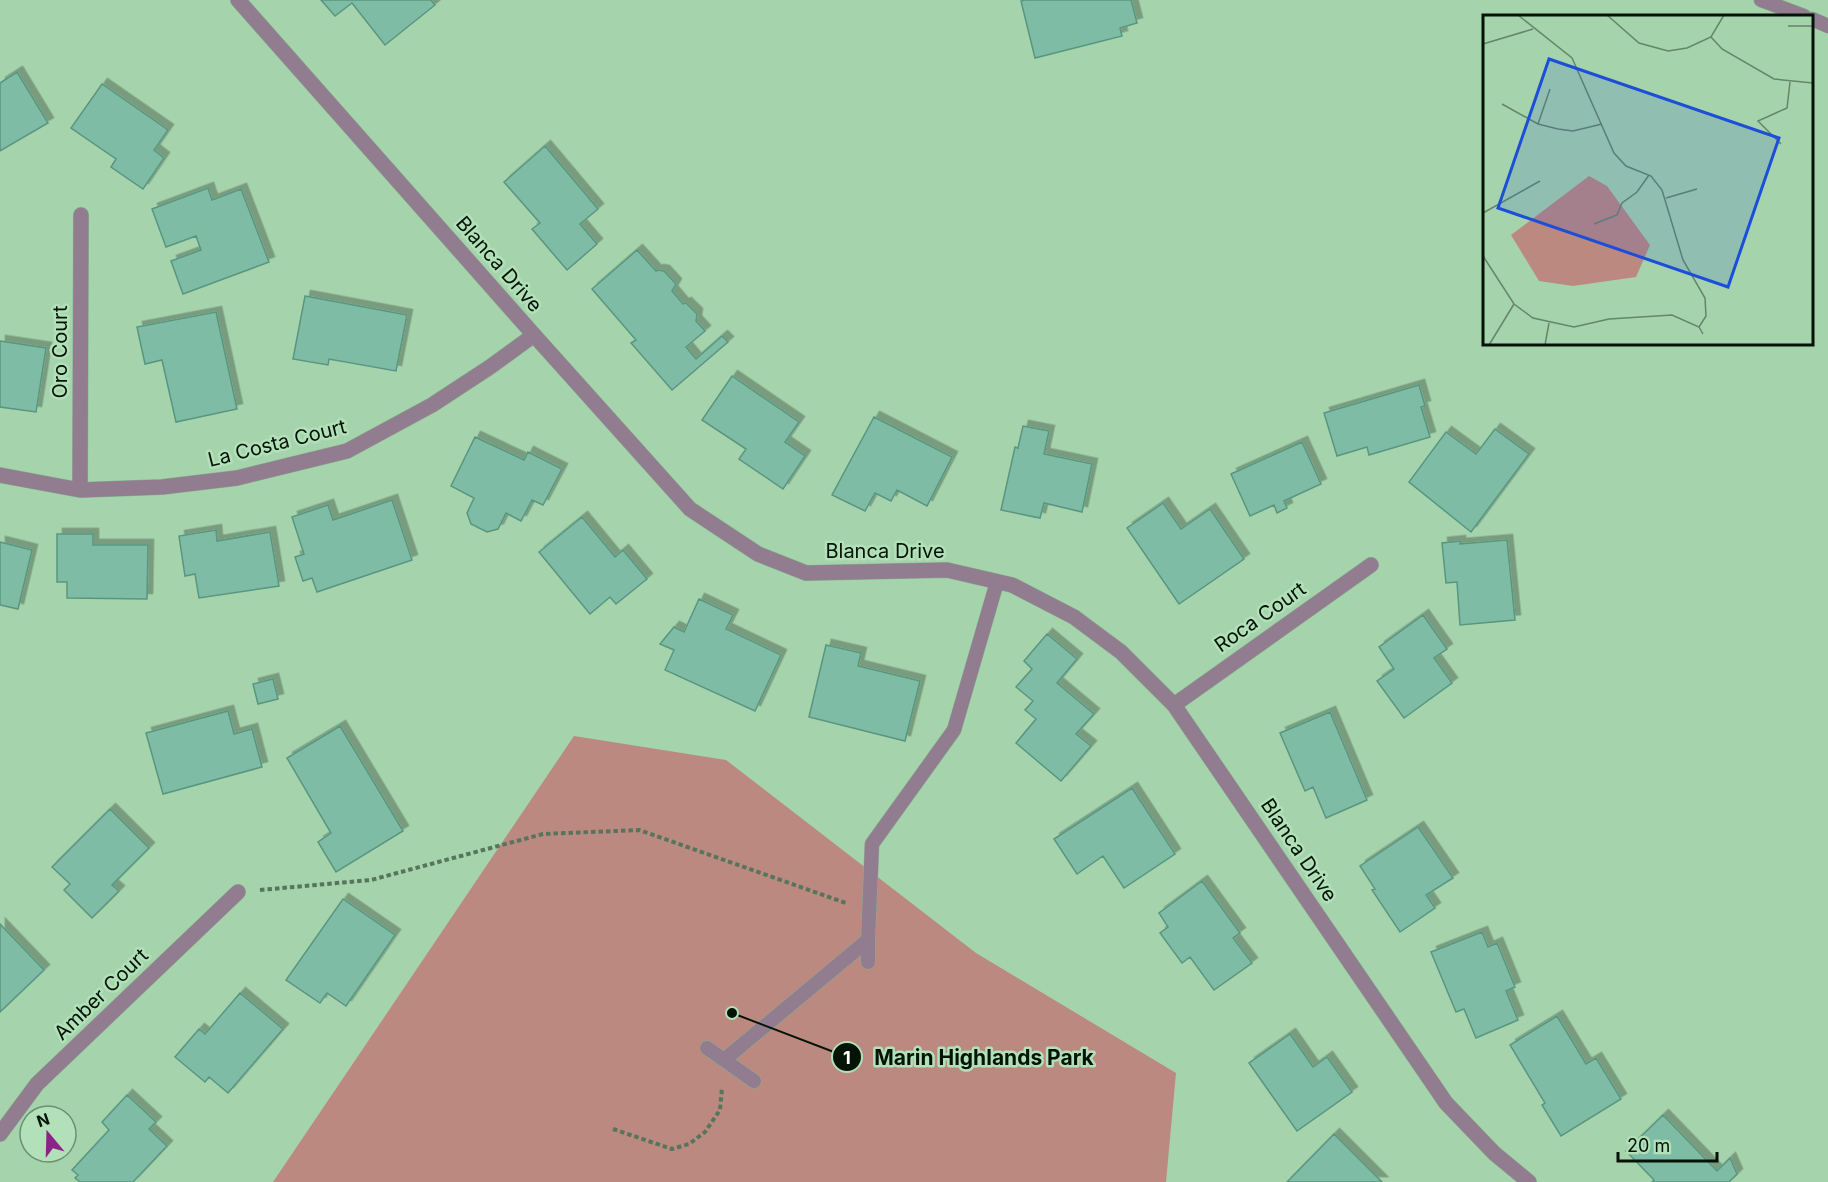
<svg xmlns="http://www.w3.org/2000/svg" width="1828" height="1182" viewBox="0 0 1828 1182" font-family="Inter,sans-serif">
<defs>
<filter id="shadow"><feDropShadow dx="5.5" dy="-5.5" stdDeviation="0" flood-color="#0004"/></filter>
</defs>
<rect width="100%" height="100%" fill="#a5d3ac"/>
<!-- green -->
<path fill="#bc8981" d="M574,736L726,760L976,953L1176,1073L1166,1182H273Z"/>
<!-- building -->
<path fill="#7ebca5" stroke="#599680" stroke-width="1.5" filter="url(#shadow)" d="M321,0H431L435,5L385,45L352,3L335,16Z
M1025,0H1131L1137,23L1120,28L1122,36L1035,58L1021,1Z
M17,72L48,123L0,151V83Z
M102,84L168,130L154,150L164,158L143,189L111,167L116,159L71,128Z
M545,146L598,209L580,224L597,244L567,270L532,229L540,223L504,182Z
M208,188L212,200L241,189L269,262L183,294L171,261L201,250L196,236L166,247L152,209Z
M637,250L656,271L658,270L664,271L676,284L672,291L683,304L686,303L697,314L696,321L705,331L686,347L696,359L722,336L728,342L672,390L631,343L636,340L592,289Z
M305,296L407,315L396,371L329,359L328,365L293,359Z
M216,312L237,409L176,422L162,360L145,364L137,327Z
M0,341L46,348L36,412L0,407Z
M732,376L799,422L785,442L805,456L783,489L739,459L746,449L702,420Z
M1419,385L1425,406L1421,407L1430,437L1369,455L1367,447L1337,456L1324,413Z
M874,417L952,457L927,506L897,490L891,501L875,493L865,511L832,495Z
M1023,426L1049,431L1044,454L1092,464L1082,512L1044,503L1040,518L1001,510L1015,447L1018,448Z
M1495,429L1529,454L1471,532L1409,482L1446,432L1476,454Z
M475,437L524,460L528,452L562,469L543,505L532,500L521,521L506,513L498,529L487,532L471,524L467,513L474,498L451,486Z
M1302,442L1321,484L1284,501L1287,508L1277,513L1274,505L1250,516L1231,474Z
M392,500L412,560L317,592L312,578L303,581L295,557L304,554L292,517L328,505L333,520Z
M1163,503L1181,529L1210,509L1244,559L1179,604L1127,528Z
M582,517L615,557L623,550L647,579L616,604L610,597L590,614L539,552Z
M216,530L217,541L270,532L279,586L199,598L195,574L185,576L179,536Z
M57,534H93V545H148L147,599L67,598V582H57Z
M1507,540L1515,620L1460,625L1457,582L1446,583L1442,543L1460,541V544Z
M0,542L32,550L18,609L0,605Z
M699,599L733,615L726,629L781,655L755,711L665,670L674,650L660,644L674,627L684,632Z
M1423,615L1447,649L1434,658L1452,683L1404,718L1377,681L1394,669L1379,647Z
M1047,634L1077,659L1057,683L1094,714L1076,734L1091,746L1061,781L1016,743L1036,719L1025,710L1033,701L1016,687L1032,669L1024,661Z
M826,645L861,653L858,666L920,681L905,741L809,717Z
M273,679L278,699L258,704L253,684Z
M228,711L234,734L252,729L262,767L163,794L146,733Z
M1330,712L1367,800L1326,818L1313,787L1305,791L1280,733Z
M340,726L403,831L336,872L318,842L331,833L287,758Z
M1132,788L1175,854L1124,888L1103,856L1077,874L1054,839Z
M110,809L149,848L112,885L119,891L92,918L64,890L70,884L52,867Z
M1418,827L1453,878L1426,895L1435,908L1400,932L1372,890L1375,889L1360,866Z
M1202,881L1240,933L1233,938L1252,963L1214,990L1190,957L1182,963L1160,933L1168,927L1159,913Z
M343,899L395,935L346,1006L327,993L320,1003L286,980Z
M0,924L44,970L0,1012Z
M1482,932L1488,947L1497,943L1515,987L1506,991L1518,1020L1476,1038L1464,1009L1456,1012L1431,952Z
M240,993L283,1029L228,1093L209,1077L205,1082L175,1057L199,1029L205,1034Z
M1557,1016L1586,1064L1596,1058L1621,1099L1561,1136L1542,1105L1545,1103L1510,1045Z
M1290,1034L1313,1067L1327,1057L1352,1092L1297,1131L1249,1063Z
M127,1095L156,1122L149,1129L167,1146L133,1182H80L75,1178L78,1175L72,1170L109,1130L102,1122Z
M1663,1115L1717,1171L1730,1158L1737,1174L1729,1182H1652L1654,1180L1626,1151Z
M1334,1134L1382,1182H1287Z"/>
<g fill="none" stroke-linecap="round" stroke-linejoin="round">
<defs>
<path id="lane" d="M1761,0L1804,16
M1812,19L1828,26
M868,962V940
M707,1048L754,1081
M724,1060L868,940L872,844L954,730L997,582"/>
<path id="street" d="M238,0L534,335L690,509L758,554L806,573L947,570L1012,585L1074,617L1121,652L1174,705L1446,1103L1494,1153L1529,1182
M0,475L80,490L162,487L237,478L347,451L432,405L490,367L534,335
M80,490L81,215
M1174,705L1371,565
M0,1134L37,1084L238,892"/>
</defs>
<!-- lane casing -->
<use href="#lane" stroke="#88b08e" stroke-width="15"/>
<!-- street casing -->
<use href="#street" stroke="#88b08e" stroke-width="16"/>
<!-- path -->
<path stroke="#56755b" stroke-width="4" stroke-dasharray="4.5 3" stroke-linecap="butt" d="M260,890L371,880L543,834L639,830L846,903
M613,1129L672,1149L689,1144L705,1132L720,1110L722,1088"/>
<!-- lane -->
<use href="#lane" stroke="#927c90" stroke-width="14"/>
<!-- street -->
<use href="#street" stroke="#927c90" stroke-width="15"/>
</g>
<g text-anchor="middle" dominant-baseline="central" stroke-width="5" stroke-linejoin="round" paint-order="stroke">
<!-- street labels -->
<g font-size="20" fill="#031306" stroke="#b2e0b8">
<text transform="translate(499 264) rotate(49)">Blanca Drive</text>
<text transform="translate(60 352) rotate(-90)">Oro Court</text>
<text transform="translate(277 443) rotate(-14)">La Costa Court</text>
<text x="885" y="551">Blanca Drive</text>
<text transform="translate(1260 617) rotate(-35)">Roca Court</text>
<text transform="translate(1299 850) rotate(56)">Blanca Drive</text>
<text transform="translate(101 994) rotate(-44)">Amber Court</text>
</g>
</g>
<!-- overview -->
<g transform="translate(1483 15)">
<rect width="330" height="330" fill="#a5d3ac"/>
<path d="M106,161L124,171L167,230L153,262L90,271L56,266L28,220Z" fill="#bc8981"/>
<path fill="none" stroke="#64866a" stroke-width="1.5" d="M35,0L89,43L131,138L143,151L168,161L179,175L200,245L222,283L223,301L216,312M124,0L156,28L185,36L204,33L228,22L241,0M305,11H330M228,22L239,34L291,64L330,68M0,29L50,14M19,89L55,109L75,114L90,116L119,109M55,109L67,74M298,129L275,106L304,93L307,67M183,183L214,174M0,198L57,166M111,209L134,200L139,188L154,177L166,160M0,241L31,289L50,303L91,312L126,304L189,300L216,312L220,319M6,330L31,289M62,330L66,308"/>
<path fill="#1d4ed8" fill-opacity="0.15" stroke="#1d4ed8" stroke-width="3" d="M66,44L296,123L245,272L15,193Z"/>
<rect width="330" height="330" fill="none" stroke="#031306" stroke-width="3"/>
</g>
<!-- callouts -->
<path fill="none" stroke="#031306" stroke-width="2" d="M732 1013L847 1057"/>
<g fill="#031306" stroke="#b2e0b8" stroke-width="2">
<circle cx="732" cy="1013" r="6"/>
<circle cx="847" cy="1057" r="15"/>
</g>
<g font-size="18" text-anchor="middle" font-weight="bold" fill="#fff">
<text x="847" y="1064">1</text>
</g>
<g font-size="21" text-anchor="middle" font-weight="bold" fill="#031306" stroke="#b2e0b8" stroke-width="5" stroke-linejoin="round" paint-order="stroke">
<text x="984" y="1065">Marin Highlands Park</text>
</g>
<!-- north arrow -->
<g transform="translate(48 1134) rotate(341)"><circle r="28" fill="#b2e0b8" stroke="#6c8e71" stroke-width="1.5"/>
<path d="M0-4.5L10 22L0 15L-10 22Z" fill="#8b2389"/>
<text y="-9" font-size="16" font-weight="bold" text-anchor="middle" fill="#031306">N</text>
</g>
<!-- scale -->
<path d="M1618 1152v9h99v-9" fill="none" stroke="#031306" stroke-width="3"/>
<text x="1627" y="1152" font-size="18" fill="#031306" stroke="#b2e0b8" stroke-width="4.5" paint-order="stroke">20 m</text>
</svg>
